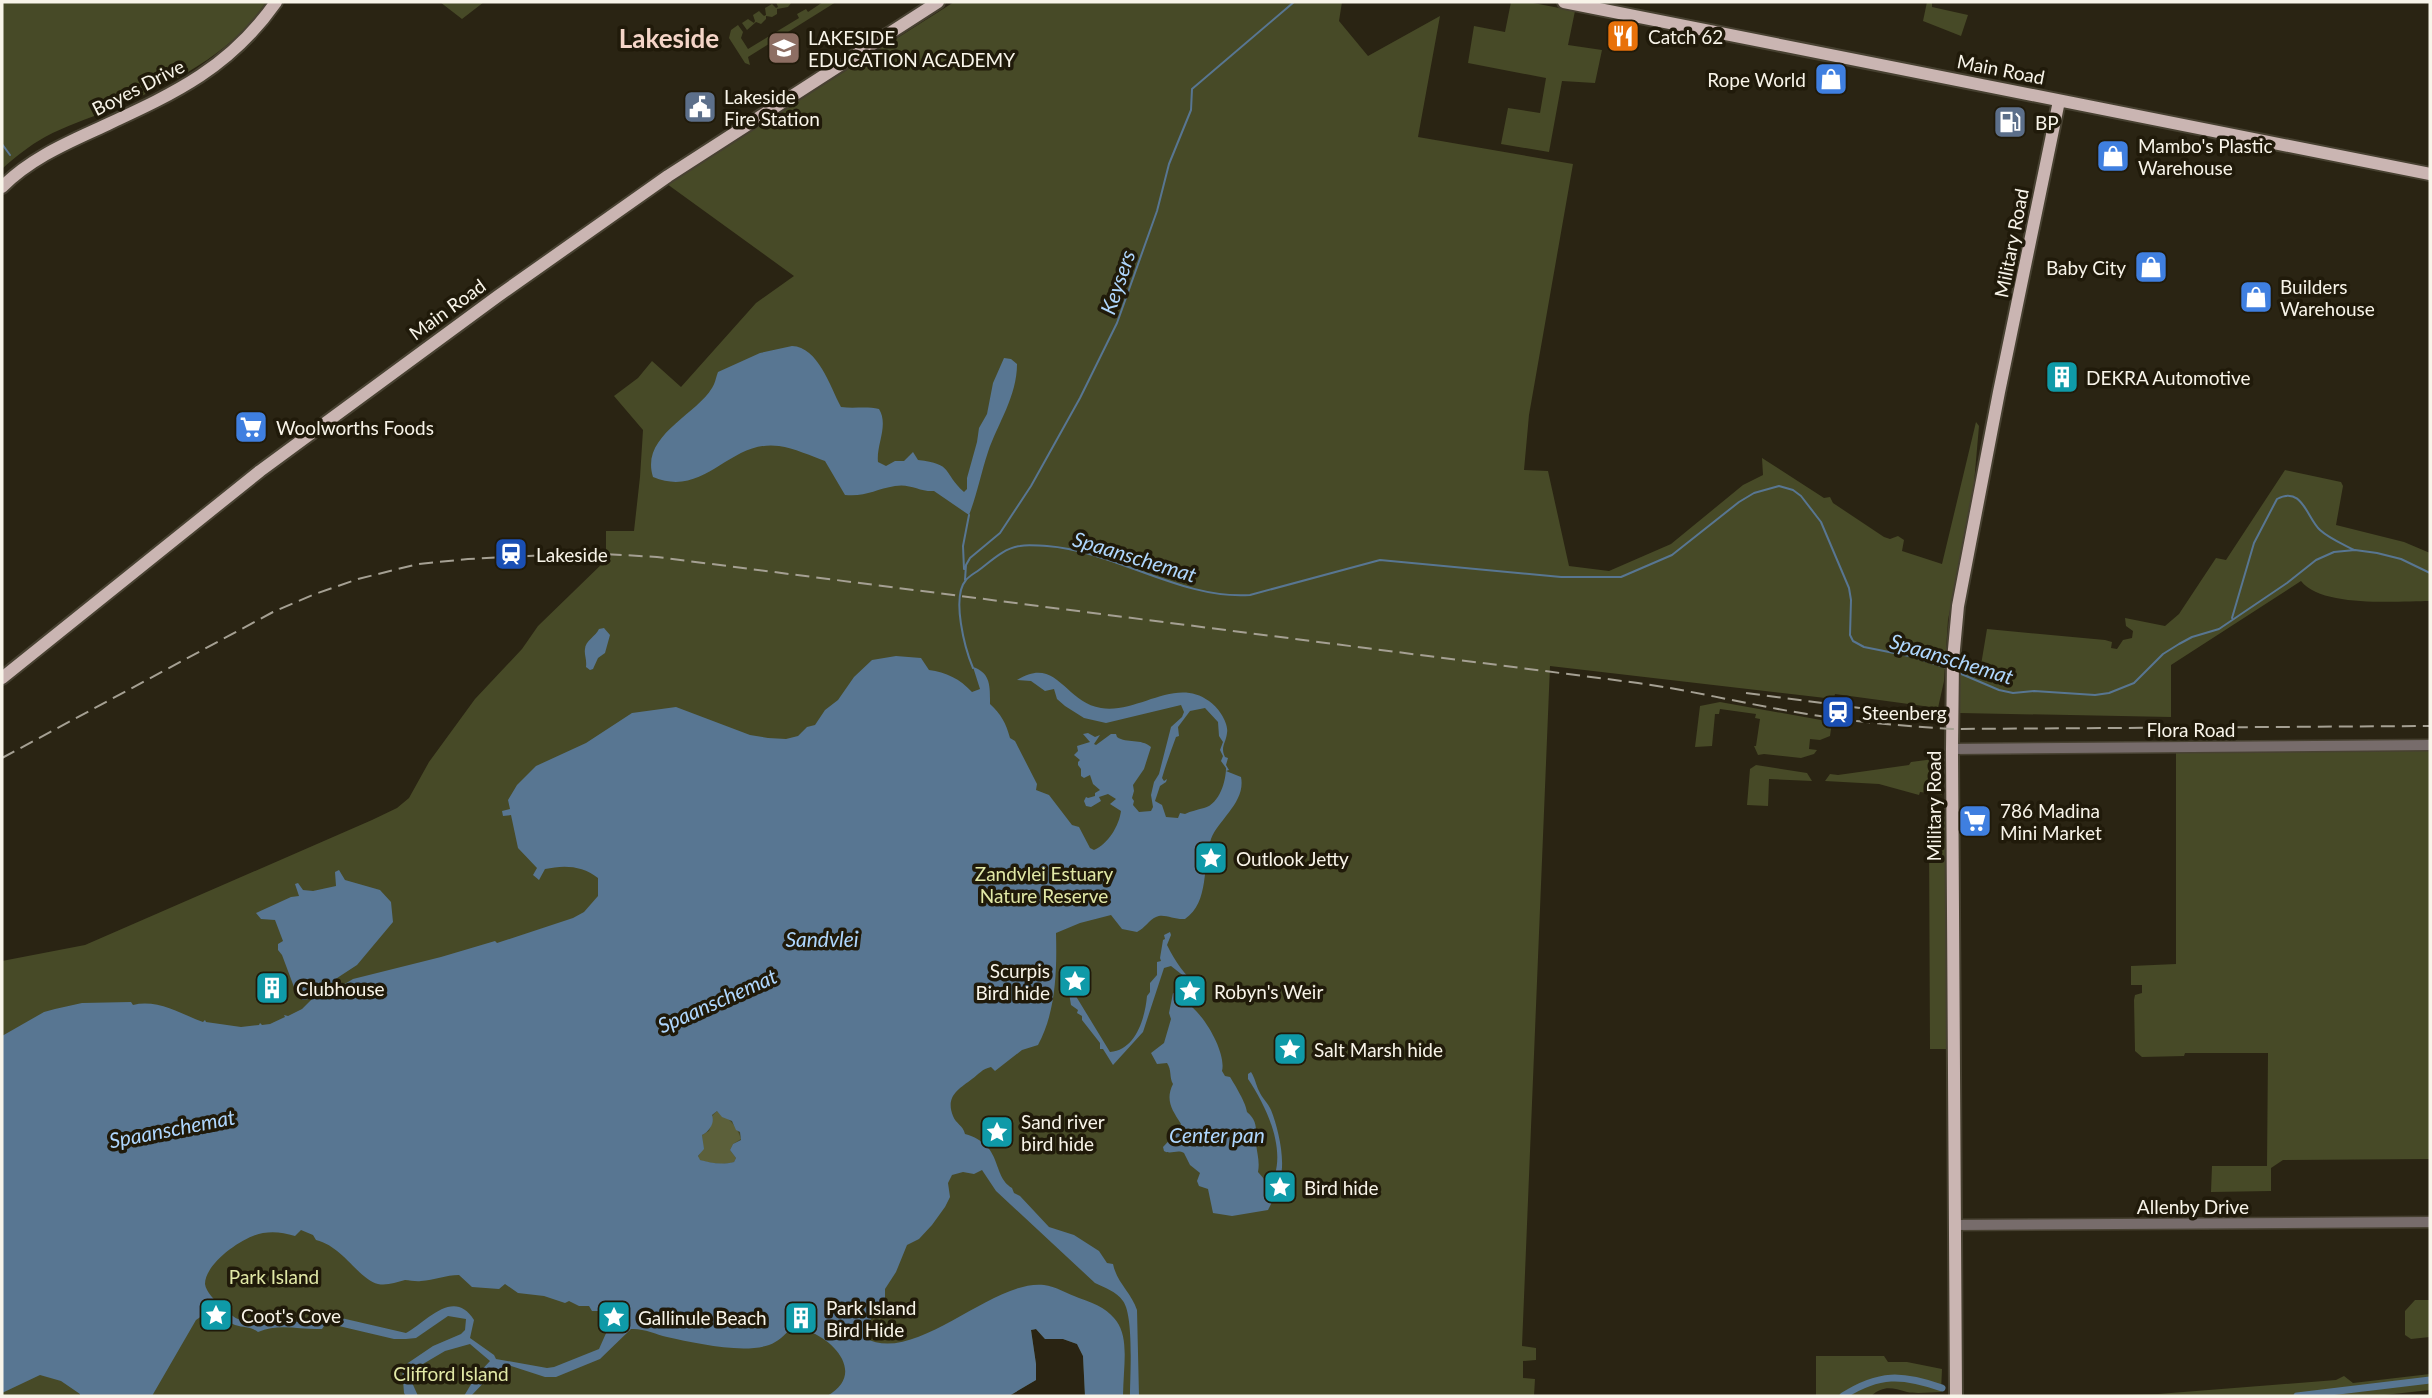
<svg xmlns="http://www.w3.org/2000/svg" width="2432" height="1398" viewBox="0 0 2432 1398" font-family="Lato,sans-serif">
<rect width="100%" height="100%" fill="#2a2413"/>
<!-- green -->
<path fill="#474a27" d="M2,2H266C232,55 166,86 109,110C88,119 65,126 45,137C29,146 15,157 2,169Z
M440,2H484L462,19Z
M776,2H792L788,7L777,9V14L772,17L766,16V19L761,24L756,22L747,30L742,23L748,19L754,23L755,21L753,15L759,11L764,16L766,15L765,8L772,4L776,8L778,7Z
M823,2H836L748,57L750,65L745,63L729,38L731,30L738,25L743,32L741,38L748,49L799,18L797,14L806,9L808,12Z
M954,2H1342L1339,21L1368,56L1440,16L1418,137L1573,164L1529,415L1524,470L1548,471L1569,566L1609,571L1671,544L1743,485L1763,475L1762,458L1824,498L1830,497L1833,503L1884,537L1890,539L1898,536L1904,540L1902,551L1942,564L1976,422L1979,426L1973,495L1948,620L1944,681L1938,708L1835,694L1834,699L1550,666L1522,1346L1536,1348V1360L1523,1361V1378L1535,1379L1534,1396H1085L1083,1356L1077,1344L1063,1339H1045L1036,1329L1031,1330L1036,1364V1380L1009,1396H2V961L85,945L372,820L397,808L409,798L429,762L475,699L522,649L538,626L606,560V531H634L640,477L643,430L614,396L638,378L652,361L681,387L756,303L794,276L667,184Z
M1511,2H1528L1575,11L1568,45L1602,50L1595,83L1562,81L1549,152L1501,144L1508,108L1540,113L1546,78L1468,63L1474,26L1505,32Z
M1927,2H1932V7L1968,15L1961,36L1923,21Z
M2285,470L2341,482L2343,486L2336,525L2404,542L2430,553V601C2398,601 2322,608 2301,581L2171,665V717L1960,713L1959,668L1980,671L1987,629L2105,640L2112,642L2111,648L2117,649L2123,640L2132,638L2133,631L2126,626L2125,618L2165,626L2179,614L2216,558L2226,560Z
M1720,702L1832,722L1830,736L1820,740L1810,739L1809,749L1817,750L1814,754L1801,758L1764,754L1758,755L1754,746H1756L1760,719L1755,718L1756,714L1720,709L1719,714H1715L1712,746L1695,747L1700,706Z
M2430,745V1159L2283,1160L2271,1168V1191L2211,1192L2212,1166H2267L2268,1053H2185L2184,1056L2142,1057L2135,1051L2134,1000L2135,995L2142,993V985H2131V966L2176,964V746Z
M1934,759L1942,762V795L1920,792L1919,795L1879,784L1825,781L1830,774L1838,775L1909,765L1911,762Z
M1756,765L1807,773L1812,781L1769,779L1768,806L1747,805L1750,769Z
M1945,812L1947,1049H1930L1929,834Z
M2415,1300H2430V1337L2411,1339L2405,1335V1311Z
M1816,1356H1884L1888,1362H1907L1942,1369L1941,1392C1931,1392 1917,1394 1907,1392C1892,1388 1884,1385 1871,1396H1816Z
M2430,1374V1390L2375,1396H2060L2158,1394L2336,1380L2344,1376L2353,1383Z"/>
<!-- forest -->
<path fill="#5c603a" d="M717,1111C730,1119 737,1126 741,1139L733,1144L730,1150L736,1158L734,1162C721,1166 711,1163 699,1160L698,1157L703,1148L702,1135L709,1131L713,1119L712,1116Z"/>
<!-- water -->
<path fill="#587692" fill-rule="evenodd" d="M792,346C818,347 830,386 841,407C854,409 866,406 879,409C889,425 876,445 878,462L886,466L895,461H904L913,452L918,460C954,464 942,472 964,492L967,489V478L977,442L979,428L987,414L993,383L1004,358L1011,359L1017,364C1017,396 998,423 988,452C981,473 977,495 969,515L934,491C920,492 910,483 895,486C876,489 866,497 845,495L825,461C811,456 794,448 779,446C729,439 706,499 653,477C640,436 695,416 712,388C715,384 716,377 718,372L760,353Z
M604,628L610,635L605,653L598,658L593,669L590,670L586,667C587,659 584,655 585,649C585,641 596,636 599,629Z
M896,656L921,658L929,670C946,672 960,679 972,692L980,689L973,667C991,673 990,687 990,704C1001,714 1006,723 1010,738L1015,741L1037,784L1036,790L1049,795L1072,825L1079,827L1090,848L1094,850C1108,844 1119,826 1121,811L1110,804L1116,799L1108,794L1099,797L1101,801L1091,807L1086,806L1084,801L1086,797L1088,798L1095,796V793L1100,790L1093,784L1090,775L1084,778L1081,776V769L1078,765V762L1080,760L1074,755L1078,751L1077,746L1090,742L1083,734L1088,733L1095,737L1100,735L1094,744L1096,745L1111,734H1116L1117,737C1127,744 1141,738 1151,747L1144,769L1133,785L1134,791L1132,798L1134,801L1133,805L1139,812L1151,811L1153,807L1151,795L1154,782L1159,774L1171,727L1182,717L1184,712L1181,705L1106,723L1084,718L1065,706L1057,699L1054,689L1045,691L1031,681L1017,680C1057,655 1064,702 1101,708C1138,714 1175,676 1209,701C1218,707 1229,723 1227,733C1226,743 1220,747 1225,757L1228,758L1226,765L1229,770L1226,771L1241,777C1246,802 1219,819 1211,839C1202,865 1210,902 1185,919C1174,920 1164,913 1156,917C1149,920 1145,928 1137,932L1122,929L1111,915L1080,923L1056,933C1057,971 1056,1012 1038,1045L1022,1050L995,1071L991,1067C982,1069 979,1074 972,1079C959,1089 945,1096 953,1116C956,1124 963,1125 965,1134C1004,1145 991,1175 1012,1188L1014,1193L1020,1196L1049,1227L1074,1235L1099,1251L1107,1263L1113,1264C1117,1283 1131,1292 1137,1310L1139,1396H1130C1130,1375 1134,1316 1123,1301C1116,1291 1105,1288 1095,1283L996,1191L982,1170L974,1174L963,1172L952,1175L948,1183L950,1197L945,1207L932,1225L919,1239L907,1245L896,1272L885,1289V1298C879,1303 880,1306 876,1312C870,1322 863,1325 865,1338C915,1366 992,1279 1044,1285C1055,1286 1068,1294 1079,1298C1136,1316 1124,1346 1123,1396H1085L1083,1356L1077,1344L1063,1339H1045L1036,1329L1031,1330L1036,1364V1380L1009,1396H827C864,1376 838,1342 808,1331C803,1330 796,1330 791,1329C784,1335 778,1342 769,1345C742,1354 695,1343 667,1337C655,1334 643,1328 631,1329L600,1359L556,1377H545L508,1365L490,1376L471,1396H464L476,1376L490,1361L470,1344L445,1351L411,1371L410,1378L418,1396H406L404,1393L402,1367L433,1346L461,1334L465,1330L466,1319L448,1316L416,1338L406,1339H394L326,1323L322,1329C300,1330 279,1323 258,1332C250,1326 244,1328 235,1325C225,1322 224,1312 212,1309L196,1320L152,1396H80V1394L61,1381L40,1375L2,1393V1036L44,1012L55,1009L82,1003L131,1002L133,1005C158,999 181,1014 203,1022L205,1020L206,1022L241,1027L259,1025L260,1023L262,1025L270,1024L285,1017L284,1015L288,1016L302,1009L313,998L303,1000L297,995L282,955L278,950V944L283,941L275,920L261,919L256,913L291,897L299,896L295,884L298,883L303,890L313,891L336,886L335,872L339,870L345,880L380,890L391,902L393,922L357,965L334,980V984L338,988L353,979L441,957L495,941L497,943L573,918L584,912L598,896V878C582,865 563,865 545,869L539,880L533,875L537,868L518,848L511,815L503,816L502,811L510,809L508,800L517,785L536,766L586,743L632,713L676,707L750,735L768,738L786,739L798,736L807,727L815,725L825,710L838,700L854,677L872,660ZM1205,708L1218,722L1219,736L1223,742L1220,750L1223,756L1221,761L1226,768C1226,780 1220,804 1204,808C1197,810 1191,811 1185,814L1180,813L1178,818L1166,817L1162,805L1155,801L1160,786L1166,782L1167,779L1164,781L1162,778C1166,764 1171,751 1176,737L1179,736L1178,727L1190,711ZM717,1111L722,1117L732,1121L736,1130L740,1132L741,1140L733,1144L730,1150L736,1158L734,1162C721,1165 711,1163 700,1160L698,1156L704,1149L702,1135C710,1131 715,1122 712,1115ZM301,1230L313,1235L316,1240C344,1247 358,1279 378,1284C387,1286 396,1282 405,1280C410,1280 416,1282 421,1281C434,1280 446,1275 459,1275L472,1287L499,1289L505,1284L518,1293L544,1296L565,1303L569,1301L579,1306H589L592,1311H604L622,1317L624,1325L617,1330L607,1331L599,1349L554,1367L547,1368L496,1359L494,1355L470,1338L474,1320C454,1287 426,1322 406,1333L324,1314C316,1318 309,1321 299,1322C291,1322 288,1320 280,1323C262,1316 251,1323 238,1319C232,1317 226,1309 221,1305C215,1301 206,1292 205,1284C205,1263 244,1236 263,1233C275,1231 284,1233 295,1236Z
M1170,932L1171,935L1167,945C1176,963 1184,974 1196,984L1197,988H1191L1185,977L1171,966L1164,968L1143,1032L1113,1065L1103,1049H1100V1043L1082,1020V1016L1077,1013L1078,1010L1071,1005L1069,993H1074L1110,1052C1136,1050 1145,1018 1147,996L1150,992V983L1157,975V962L1161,961L1160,958L1163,940L1165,939L1164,935Z
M1173,993L1178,995L1181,1000C1200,1006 1227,1052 1222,1071L1225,1076L1230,1077C1235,1085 1246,1103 1247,1112C1258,1121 1256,1130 1256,1143C1257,1154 1260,1161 1258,1172L1265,1180L1273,1200L1268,1210L1232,1216L1213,1213L1208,1189L1199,1186L1197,1181L1200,1173L1190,1165L1184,1153C1177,1149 1171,1155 1164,1151L1163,1147L1179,1130L1181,1124C1172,1110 1165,1100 1173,1084C1169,1077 1172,1070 1167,1063L1157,1064L1151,1053L1164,1043L1171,1019L1169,1013Z
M1251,1072C1255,1078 1256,1085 1259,1091C1262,1098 1268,1103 1271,1110C1278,1127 1286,1161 1280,1179L1275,1174C1284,1144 1265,1104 1248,1079V1074Z"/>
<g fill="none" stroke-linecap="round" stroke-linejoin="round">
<!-- stream -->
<path stroke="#587692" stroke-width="2" d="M2,144L10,155
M964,569L963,546L969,515
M965,580L966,565L970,558L1000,533L1031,486L1080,398L1117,323L1157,211L1169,164L1191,110L1192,89L1294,2
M2232,618L2254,543L2277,499C2302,485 2307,518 2320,530C2330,539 2343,544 2354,550
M973,668C965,649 951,597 966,580C969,576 975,573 979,570C991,561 1004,548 1020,546C1029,544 1039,546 1047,546C1115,551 1182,600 1250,595L1380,560L1561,577H1621L1672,555L1739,502L1754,493L1779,486L1793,490L1801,496L1821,522L1849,588L1851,600L1850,635L1853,641L1864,647L1914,657L1947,668
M1959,673L1999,690L2013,693L2034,691L2095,695L2109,693L2134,683L2163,654L2179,644L2192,637L2219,629L2287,583L2316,560L2334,552L2355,550L2377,553L2401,559L2430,573"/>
<!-- canal -->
<path stroke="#587692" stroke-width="7" d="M1843,1396C1879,1373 1902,1374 1942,1388
M2297,1396L2430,1380"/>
<defs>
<path id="minor" d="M1952,749L2430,745
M1955,1225L2430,1222"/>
<path id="major" d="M1564,2L2430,174
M2,187C28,161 60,146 93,131C168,96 227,72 276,2
M2,678L260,471L498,296L668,176L938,2
M1956,1396L1952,749L1953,660L1958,606L1999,392L2059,101"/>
</defs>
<!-- minor casing -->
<use href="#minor" stroke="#474131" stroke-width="13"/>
<!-- major casing -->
<use href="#major" stroke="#474131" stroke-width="16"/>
<!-- minor -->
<use href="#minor" stroke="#776c6b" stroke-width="10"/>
<!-- major -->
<use href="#major" stroke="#cab5b2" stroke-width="12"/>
<!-- rail -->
<path stroke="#a5a093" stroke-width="2" stroke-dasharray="14 7" stroke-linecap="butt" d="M1746,693L1951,720
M2,758L273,612L315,594L358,579L418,564L468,559L588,553L657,557L1638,683C1695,691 1750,705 1807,714C1855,722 1903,726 1952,729L2430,726"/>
</g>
<!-- icons -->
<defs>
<symbol id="restaurant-square" viewBox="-11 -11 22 22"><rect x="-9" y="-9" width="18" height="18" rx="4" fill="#e8710a" stroke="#201a0a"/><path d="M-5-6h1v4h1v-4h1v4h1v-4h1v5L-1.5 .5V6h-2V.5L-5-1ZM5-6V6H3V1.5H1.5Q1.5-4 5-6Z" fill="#fff"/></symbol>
<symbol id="school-square" viewBox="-11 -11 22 22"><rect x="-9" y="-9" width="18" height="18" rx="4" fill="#8d6e63" stroke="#201a0a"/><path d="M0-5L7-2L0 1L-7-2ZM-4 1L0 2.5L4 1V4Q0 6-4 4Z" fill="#fff"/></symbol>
<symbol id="shop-square" viewBox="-11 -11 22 22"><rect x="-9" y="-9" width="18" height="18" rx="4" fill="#3f7fe0" stroke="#201a0a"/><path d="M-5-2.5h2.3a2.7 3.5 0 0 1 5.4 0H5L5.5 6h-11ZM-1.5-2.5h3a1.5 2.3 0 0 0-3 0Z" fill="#fff"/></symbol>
<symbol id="civic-square" viewBox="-11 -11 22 22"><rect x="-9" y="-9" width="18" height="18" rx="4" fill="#5c6f8a" stroke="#201a0a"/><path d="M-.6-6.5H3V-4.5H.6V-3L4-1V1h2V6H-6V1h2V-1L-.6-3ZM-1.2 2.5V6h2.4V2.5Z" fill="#fff"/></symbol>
<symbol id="fuel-square" viewBox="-11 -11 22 22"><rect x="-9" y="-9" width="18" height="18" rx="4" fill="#5c6f8a" stroke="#201a0a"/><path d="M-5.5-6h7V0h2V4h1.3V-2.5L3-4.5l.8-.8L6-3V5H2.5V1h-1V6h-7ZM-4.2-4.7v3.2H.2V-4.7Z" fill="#fff"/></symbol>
<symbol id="building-square" viewBox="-11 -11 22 22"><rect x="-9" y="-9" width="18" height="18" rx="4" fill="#0f9aa8" stroke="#201a0a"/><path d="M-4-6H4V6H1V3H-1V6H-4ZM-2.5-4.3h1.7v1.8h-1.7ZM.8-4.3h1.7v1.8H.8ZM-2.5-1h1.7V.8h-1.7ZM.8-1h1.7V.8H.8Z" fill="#fff"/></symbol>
<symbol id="supermarket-square" viewBox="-11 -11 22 22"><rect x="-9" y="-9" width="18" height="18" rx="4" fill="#3f7fe0" stroke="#201a0a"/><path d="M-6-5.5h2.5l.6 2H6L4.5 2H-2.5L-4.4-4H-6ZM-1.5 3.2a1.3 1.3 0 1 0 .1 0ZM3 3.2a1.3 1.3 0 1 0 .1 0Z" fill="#fff"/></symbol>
<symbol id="station-square" viewBox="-11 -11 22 22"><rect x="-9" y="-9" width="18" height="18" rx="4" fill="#1a4fb4" stroke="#201a0a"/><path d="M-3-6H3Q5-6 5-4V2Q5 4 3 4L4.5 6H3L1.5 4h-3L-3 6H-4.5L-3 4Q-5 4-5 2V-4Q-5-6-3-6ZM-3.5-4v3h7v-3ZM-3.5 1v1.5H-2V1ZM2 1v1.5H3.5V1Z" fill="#fff"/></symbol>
<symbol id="sight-square" viewBox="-11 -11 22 22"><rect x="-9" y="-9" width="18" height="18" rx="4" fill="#0f9aa8" stroke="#201a0a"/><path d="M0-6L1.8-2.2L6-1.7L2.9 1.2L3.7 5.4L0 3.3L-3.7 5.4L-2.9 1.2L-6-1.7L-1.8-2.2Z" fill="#fff"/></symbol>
</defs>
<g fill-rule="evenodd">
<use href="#restaurant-square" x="1604" y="17" width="38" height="38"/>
<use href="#school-square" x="765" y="29" width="38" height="38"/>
<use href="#shop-square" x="1812" y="60" width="38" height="38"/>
<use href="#civic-square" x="681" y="88" width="38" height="38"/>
<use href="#fuel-square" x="1991" y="103" width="38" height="38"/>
<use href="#shop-square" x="2094" y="137" width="38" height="38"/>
<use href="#shop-square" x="2132" y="248" width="38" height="38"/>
<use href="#shop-square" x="2237" y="278" width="38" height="38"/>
<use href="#building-square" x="2043" y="358" width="38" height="38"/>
<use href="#supermarket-square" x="232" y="408" width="38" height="38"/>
<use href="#station-square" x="492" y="535" width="38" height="38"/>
<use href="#station-square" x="1819" y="693" width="38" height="38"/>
<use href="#supermarket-square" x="1956" y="802" width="38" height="38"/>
<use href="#sight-square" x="1192" y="839" width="38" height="38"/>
<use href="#sight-square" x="1056" y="962" width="38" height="38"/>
<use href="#building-square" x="253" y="969" width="38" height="38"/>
<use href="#sight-square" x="1171" y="972" width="38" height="38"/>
<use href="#sight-square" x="1271" y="1030" width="38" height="38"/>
<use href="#sight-square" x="978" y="1113" width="38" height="38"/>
<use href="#sight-square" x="1261" y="1168" width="38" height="38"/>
<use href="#sight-square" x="197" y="1296" width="38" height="38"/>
<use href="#sight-square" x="595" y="1298" width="38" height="38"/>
<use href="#building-square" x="782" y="1299" width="38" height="38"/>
</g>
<g text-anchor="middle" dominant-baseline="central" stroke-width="7" stroke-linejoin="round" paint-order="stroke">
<!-- poi labels -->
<g font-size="19" fill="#f8f4e9" stroke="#201a0a" text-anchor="start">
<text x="1648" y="36">Catch 62</text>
<text x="808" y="37">LAKESIDE<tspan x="808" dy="22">EDUCATION ACADEMY</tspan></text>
<text x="1806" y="79" text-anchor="end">Rope World</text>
<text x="724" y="96">Lakeside<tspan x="724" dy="22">Fire Station</tspan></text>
<text x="2035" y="122">BP</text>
<text x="2138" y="145">Mambo's Plastic<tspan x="2138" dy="22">Warehouse</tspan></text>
<text x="2126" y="267" text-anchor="end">Baby City</text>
<text x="2280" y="286">Builders<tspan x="2280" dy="22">Warehouse</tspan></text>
<text x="2086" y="377">DEKRA Automotive</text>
<text x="276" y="427">Woolworths Foods</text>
<text x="536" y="554">Lakeside</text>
<text x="1862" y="712">Steenberg</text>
<text x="2000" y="810">786 Madina<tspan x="2000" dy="22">Mini Market</tspan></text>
<text x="1236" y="858">Outlook Jetty</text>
<text x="1050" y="970" text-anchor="end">Scurpis<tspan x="1050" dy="22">Bird hide</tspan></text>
<text x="296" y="988">Clubhouse</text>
<text x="1214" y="991">Robyn's Weir</text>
<text x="1314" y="1049">Salt Marsh hide</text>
<text x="1021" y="1121">Sand river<tspan x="1021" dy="22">bird hide</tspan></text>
<text x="1304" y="1187">Bird hide</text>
<text x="826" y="1307">Park Island<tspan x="826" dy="22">Bird Hide</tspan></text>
<text x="241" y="1315">Coot's Cove</text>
<text x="638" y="1317">Gallinule Beach</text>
</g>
<!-- street labels -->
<g font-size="19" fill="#f8f4e9" stroke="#201a0a">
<text transform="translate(2001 69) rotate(11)">Main Road</text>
<text transform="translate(138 87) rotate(-27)">Boyes Drive</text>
<text transform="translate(2011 243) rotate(-79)">Military Road</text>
<text transform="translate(447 309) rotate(-36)">Main Road</text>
<text x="2191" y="729">Flora Road</text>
<text transform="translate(1933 806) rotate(-90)">Military Road</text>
<text x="2193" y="1206">Allenby Drive</text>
</g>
<!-- park labels -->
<g font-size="19" fill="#e1e8a6" stroke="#201a0a">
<text x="1044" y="873">Zandvlei Estuary<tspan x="1044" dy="22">Nature Reserve</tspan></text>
<text x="274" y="1276">Park Island</text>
<text x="451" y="1373">Clifford Island</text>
</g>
<!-- water labels -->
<g font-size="21" font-style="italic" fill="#afd7fe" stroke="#201a0a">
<text transform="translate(1117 282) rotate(-71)">Keysers</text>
<text transform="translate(1135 556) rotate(17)">Spaanschemat</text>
<text transform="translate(1952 658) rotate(17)">Spaanschemat</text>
<text x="822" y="938">Sandvlei</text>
<text transform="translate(717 1000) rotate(-24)">Spaanschemat</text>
<text transform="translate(172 1128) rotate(-11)">Spaanschemat</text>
<text x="1217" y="1134">Center pan</text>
</g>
<!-- district labels -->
<g font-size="26" font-weight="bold" fill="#f5d5c8" stroke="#201a0a">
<text x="669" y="38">Lakeside</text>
</g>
</g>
<!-- border -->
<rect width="2432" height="1398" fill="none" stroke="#f8f4e9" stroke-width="7"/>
</svg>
